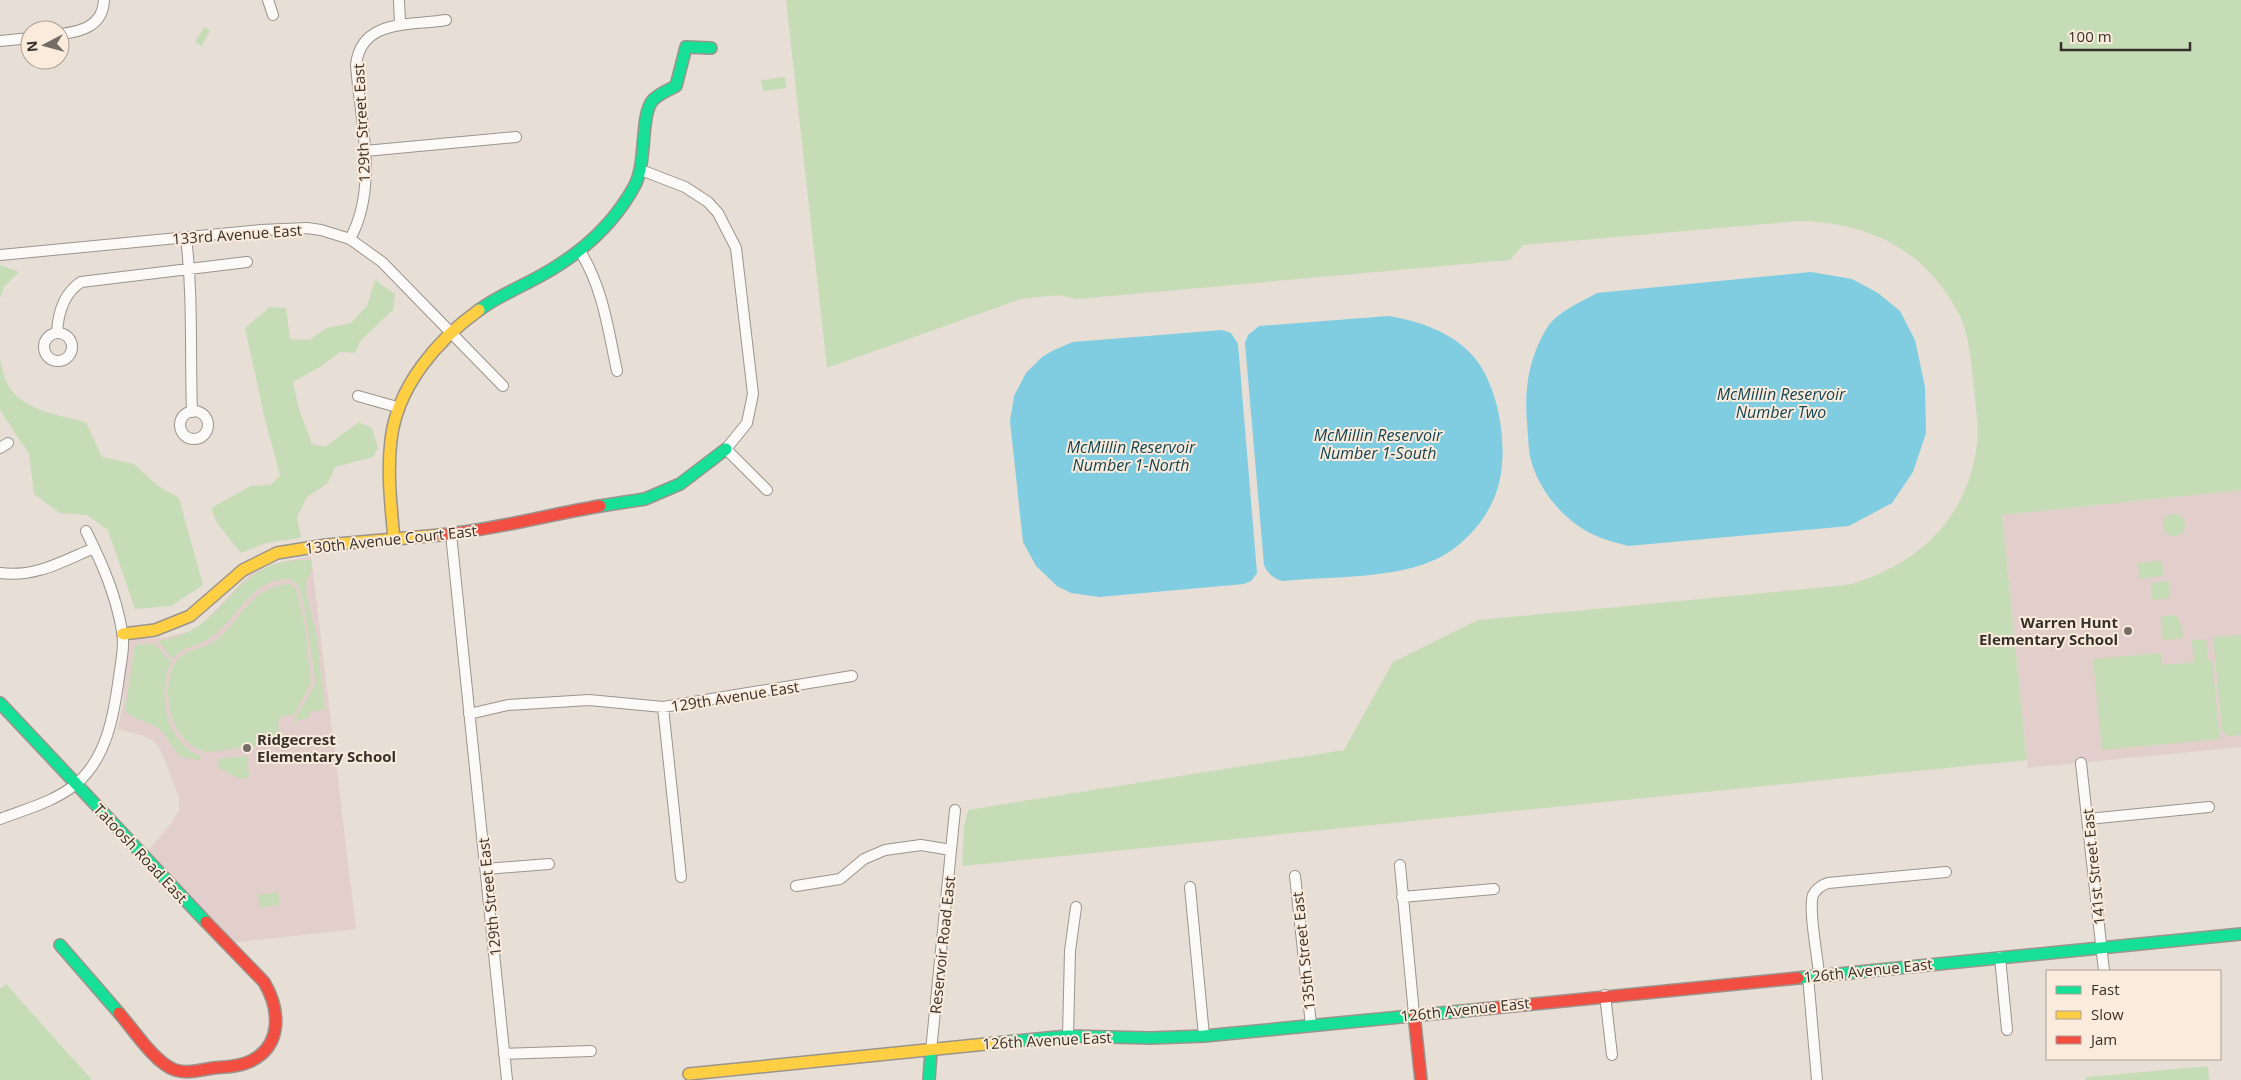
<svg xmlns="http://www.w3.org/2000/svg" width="2241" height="1080" viewBox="0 0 2241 1080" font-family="'Open Sans',sans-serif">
<rect width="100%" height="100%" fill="#e7ded6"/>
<!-- education -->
<path fill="#e2cfcb" d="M2241,490V747L2028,768L2002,515Z
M311,556L356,929L228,943L146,853L173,821L179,810V798L163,755L155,742L141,735L117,729L123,706L126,647L128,642L133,639L162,638L190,631L203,623L249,575L276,563Z"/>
<!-- green -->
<path fill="#c6dcb6" d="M786,0H2241V490L2002,515L2027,760L962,866L964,827L968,810L1344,750L1393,662L1478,620L1848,585C1915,566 1965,522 1976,451C1980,431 1976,410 1974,390C1972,367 1970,345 1963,323C1958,310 1950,298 1942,287C1908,241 1855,222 1799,221L1523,245L1510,260L1077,299L1058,295L1021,299L827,368Z
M204,27L210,30L202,46L195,42Z
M785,77L786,88L763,91L761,80Z
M0,265L19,272L4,287L0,299Z
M375,280L395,294L393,310L361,340L355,353L340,352L320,367L293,382L299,409L312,444L325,447L359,422L372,428L378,448L373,457L335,467L328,483L307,497L297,517L301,538L266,543L241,553L217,523L211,508L251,486L270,485L280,476L264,415L245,328L270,307L286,308L290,339L309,340L327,328L351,323L367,306Z
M0,359C2,367 4,378 8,385C22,411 60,415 86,422L102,457L134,464L158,486L179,498L203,585L171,606L135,609L108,530L87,515L60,513L34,494L29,454L0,410Z
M2163 525a11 11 0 1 1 22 0a11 11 0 1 1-22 0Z
M311,560L312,570L306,582V592L317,638L325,709L310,712V717L293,722L316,684L304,605L299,586L290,579C249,579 239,618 210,638C198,647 182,646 173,659L158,641C210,633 218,601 255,574C271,562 292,560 311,560Z
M2162,561L2163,576L2140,579L2138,563Z
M2169,581L2170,598L2152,600L2151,583Z
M289,584L296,588L305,626L311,683L294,715L282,716L278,722L280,738L276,744L207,752C171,745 159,691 175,663C183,649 200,650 212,643C242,624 246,588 289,584Z
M2176,615L2182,628L2183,638L2163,640L2161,616Z
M2241,635V735L2227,736L2222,730L2213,637Z
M2206,639L2208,660H2212L2220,739L2102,750L2093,659L2161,653L2162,665L2194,662L2192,640Z
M154,644L171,662C157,693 165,743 201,756L200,760L182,757C172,750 169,737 159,729C148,720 133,721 125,710L135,645Z
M247,756L249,777L240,779L219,768L218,759Z
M278,892L280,905L260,907L258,895Z
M6,984L92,1080H0V989Z
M2208,1066L2209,1080H2085L2087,1077Z"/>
<!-- water -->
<path fill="#80cde1" d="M1811,272L1852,279L1878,293L1900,311L1915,340L1925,387L1926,433L1913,472L1892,503L1849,526L1628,546C1619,543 1608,541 1599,537C1567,525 1537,490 1530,456C1528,445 1528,433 1527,422C1524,389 1529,357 1547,328C1557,312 1581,302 1597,293Z
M1388,316C1421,321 1457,334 1477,361C1501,393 1510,456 1496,493C1488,516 1470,538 1449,552C1407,580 1332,576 1282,581C1273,578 1268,574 1264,565L1245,343L1248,335L1259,326Z
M1222,330L1231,333L1238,344L1257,573L1251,581L1244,584L1099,597L1071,593L1057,586L1036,566L1023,542L1010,421L1014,396L1026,373L1042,357L1054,350L1073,342Z"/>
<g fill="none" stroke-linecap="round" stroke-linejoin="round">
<defs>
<path id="street" d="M268,0L273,15
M399,0L400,24
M60,34C81,32 103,26 104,0
M0,41L30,38
M365,151L516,137
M641,170L685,187L708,202L718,213L736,248L753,394L747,423L726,449L767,490
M186,237C193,296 190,353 192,412
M350,239C379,186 360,121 356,65C361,18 412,26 446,20
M580,251C603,288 608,329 617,371
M0,255L261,230L307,228L321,230L350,239L382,262L503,386
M44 347a14 14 0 1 1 28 0a14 14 0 1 1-28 0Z
M57,333C58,313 64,293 81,282L247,262
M358,396L397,407
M180 425a14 14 0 1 1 28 0a14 14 0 1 1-28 0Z
M0,448L8,443
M451,534L507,1080
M0,573C35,578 63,561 94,548
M663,707L681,877
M469,714L508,705L589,700L663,707L852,676
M2081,763L2104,971
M0,819C26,809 54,802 76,784C107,758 114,714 119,677C121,662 125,645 122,631C116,595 102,563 86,531
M2088,819L2209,807
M1400,865L1414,1014
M486,869L549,864
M1295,876L1311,1025
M796,886L840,879L864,859L885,850L921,845L951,850
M1190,887L1204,1036
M1402,897L1494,889
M2000,957L2007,1030
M1819,975C1818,958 1808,909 1813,895C1816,889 1822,885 1828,883L1946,872
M1808,976L1817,1080
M1605,995L1612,1055
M1068,1036L1070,951L1076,907
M931,1051L955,810
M504,1054L591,1051"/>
<path id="fast" d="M479,310C498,296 521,287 542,275C580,254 614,224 635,185C647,162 640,114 653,100C659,94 668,90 676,86L686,47L711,48
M600,506L645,499L680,484L726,449
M0,703L206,922
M60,945L119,1013
M1798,978L2241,934
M996,1043L1068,1036L1151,1038L1204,1036L1483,1009
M929,1080L931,1051"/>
<path id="slow" d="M394,539C391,506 387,473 391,440C397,387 437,340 479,310
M123,634L155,630L190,616L243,570L277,553L326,545L440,535
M689,1074L996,1043"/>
<path id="jam" d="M440,535C494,530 547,515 600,506
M1483,1009L1798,978
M119,1013C133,1029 155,1063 175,1070C187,1074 201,1070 213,1068C225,1067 239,1067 251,1061C283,1045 280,1009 264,982L206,922
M1414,1014L1421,1080"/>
</defs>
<!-- street casing -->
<use href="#street" stroke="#9b948d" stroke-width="12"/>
<!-- fast casing -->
<use href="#fast" stroke="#9b948d" stroke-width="14"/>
<!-- slow casing -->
<use href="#slow" stroke="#9b948d" stroke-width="14"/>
<!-- jam casing -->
<use href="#jam" stroke="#9b948d" stroke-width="14"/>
<!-- street -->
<use href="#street" stroke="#fbfaf9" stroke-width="10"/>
<!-- fast -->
<use href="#fast" stroke="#16e098" stroke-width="11"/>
<!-- slow -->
<use href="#slow" stroke="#ffcf43" stroke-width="11"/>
<!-- jam -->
<use href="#jam" stroke="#f24e42" stroke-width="11"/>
</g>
<!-- markers -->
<g fill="#746d66" stroke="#fbebdc" stroke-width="2">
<circle cx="2128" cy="631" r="5"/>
<circle cx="247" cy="748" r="5"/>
</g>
<g text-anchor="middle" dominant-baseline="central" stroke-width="4" stroke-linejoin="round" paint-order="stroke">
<!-- street labels -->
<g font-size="15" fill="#36302a" stroke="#fbebdc">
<text transform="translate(361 123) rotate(-93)">129th Street East</text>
<text transform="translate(237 234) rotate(-4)">133rd Avenue East</text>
<text transform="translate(391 539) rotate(-6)">130th Avenue Court East</text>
<text transform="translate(735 696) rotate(-9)">129th Avenue East</text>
<text transform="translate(141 853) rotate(47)">Tatoosh Road East</text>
<text transform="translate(2093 867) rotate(-96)">141st Street East</text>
<text transform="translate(489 897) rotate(-96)">129th Street East</text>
<text transform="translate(942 945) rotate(-84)">Reservoir Road East</text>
<text transform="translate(1303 951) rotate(-96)">135th Street East</text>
<text transform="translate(1868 970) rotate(-6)">126th Avenue East</text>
<text transform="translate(1465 1009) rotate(-6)">126th Avenue East</text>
<text transform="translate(1047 1040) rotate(-3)">126th Avenue East</text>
</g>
<!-- poi labels -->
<g font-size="15" font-weight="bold" fill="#36302a" stroke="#fbebdc" text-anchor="end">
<text x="2118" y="622">Warren Hunt<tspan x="2118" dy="17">Elementary School</tspan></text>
<text x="257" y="739" text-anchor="start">Ridgecrest<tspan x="257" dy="17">Elementary School</tspan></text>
</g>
<!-- water labels -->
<g font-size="16" font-style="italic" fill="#124552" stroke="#fbebdc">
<text x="1781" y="394">McMillin Reservoir<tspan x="1781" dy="18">Number Two</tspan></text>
<text x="1378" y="435">McMillin Reservoir<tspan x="1378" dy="18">Number 1-South</tspan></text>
<text x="1131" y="447">McMillin Reservoir<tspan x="1131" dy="18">Number 1-North</tspan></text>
</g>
</g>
<!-- legend -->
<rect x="2046" y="970" width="175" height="90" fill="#fbebdc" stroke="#aca095"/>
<rect x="2056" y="986" width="25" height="8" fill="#16e098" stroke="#aca095"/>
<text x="2091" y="995" font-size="15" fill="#36302a">Fast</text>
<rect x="2056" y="1011" width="25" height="8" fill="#ffcf43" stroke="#aca095"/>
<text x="2091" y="1020" font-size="15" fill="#36302a">Slow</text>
<rect x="2056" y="1036" width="25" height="8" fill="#f24e42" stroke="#aca095"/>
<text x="2091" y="1045" font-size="15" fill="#36302a">Jam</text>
<!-- north arrow -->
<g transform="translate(45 45) rotate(264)"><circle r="24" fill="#fbebdc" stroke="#aca095"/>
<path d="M0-4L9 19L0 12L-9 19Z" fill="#746d66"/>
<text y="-8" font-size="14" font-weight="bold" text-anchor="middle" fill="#36302a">N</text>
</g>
<!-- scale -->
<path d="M2061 42v8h129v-8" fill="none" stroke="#36302a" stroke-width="2.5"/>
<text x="2068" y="42" font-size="15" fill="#36302a" stroke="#fbebdc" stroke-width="4" paint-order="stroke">100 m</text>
</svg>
